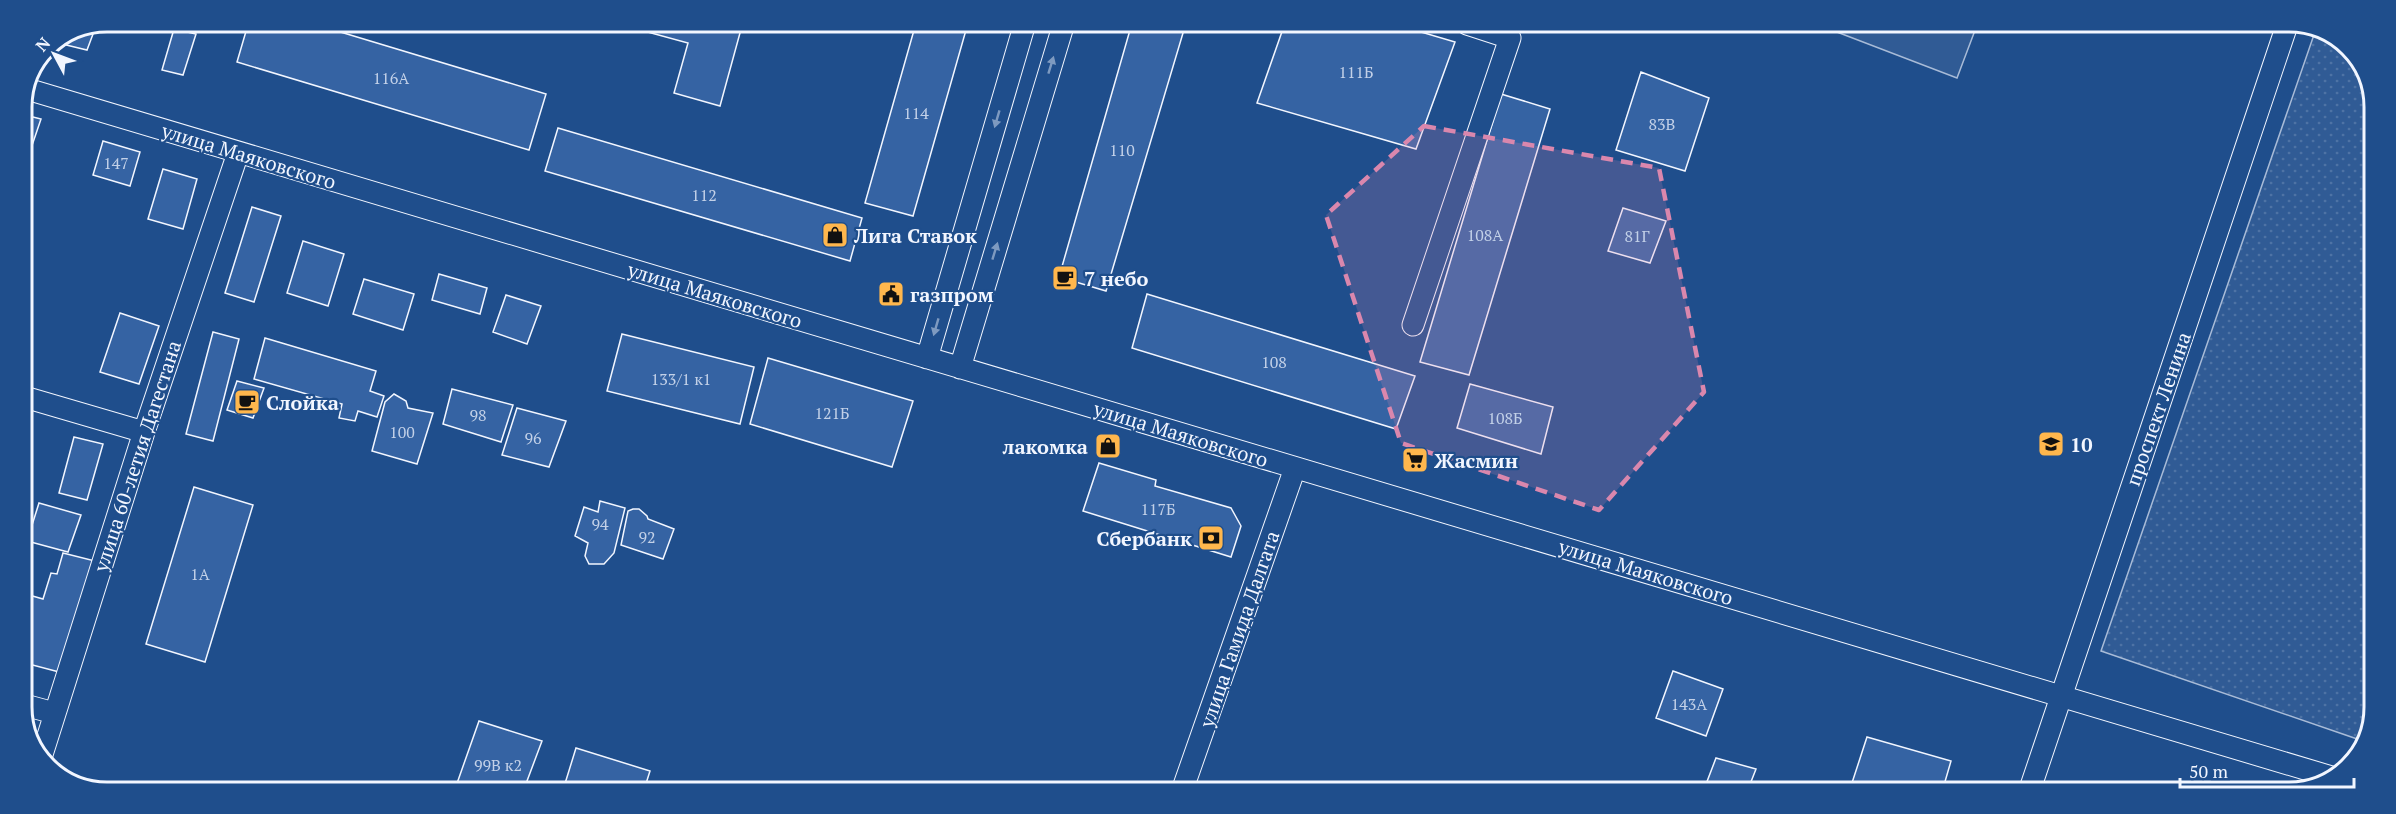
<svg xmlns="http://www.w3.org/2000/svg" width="2396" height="814" viewBox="0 0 2396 814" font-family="'PT Serif',serif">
<defs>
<pattern id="park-dots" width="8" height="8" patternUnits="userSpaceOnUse" patternTransform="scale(1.5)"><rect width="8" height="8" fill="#305b95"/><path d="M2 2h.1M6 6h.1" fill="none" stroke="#4e73a5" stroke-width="1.8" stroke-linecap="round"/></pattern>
</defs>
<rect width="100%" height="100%" fill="#1f4e8c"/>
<!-- built -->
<path fill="#305b95" stroke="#a8bbd7" stroke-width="1.5" d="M1816,24L1977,25L1957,78Z"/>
<!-- park -->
<path fill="url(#park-dots)" stroke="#a8bbd7" stroke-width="1.5" d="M2317,26L2357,54L2375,101L2371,735L2366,742L2101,651Z"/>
<!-- building -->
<path fill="#3563a3" stroke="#f2f6ff" stroke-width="1.5" d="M249,21H304L546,94L529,150L237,62Z
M611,22H743L720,106L674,93L688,43Z
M916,23H968L913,216L865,203Z
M1132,23H1186L1106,291L1059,277Z
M1285,23L1394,24L1455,42L1416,149L1257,103Z
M96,26L87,50L58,43L59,41Z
M174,29L196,34L183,75L162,70Z
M1641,72L1709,98L1685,171L1616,150Z
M1501,94L1550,109L1469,375L1420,362Z
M21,114L41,119L23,172L21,171Z
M558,128L862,218L850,261L545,171Z
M103,141L140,152L130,186L93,175Z
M163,169L197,179L183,229L148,219Z
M252,207L281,216L254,302L225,293Z
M1623,208L1666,221L1650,263L1608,251Z
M303,241L344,254L328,306L287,293Z
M439,274L487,288L480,314L432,300Z
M364,279L414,294L403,330L353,314Z
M1147,294L1415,376L1396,429L1132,348Z
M506,295L541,306L527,344L493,332Z
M120,313L159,326L139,384L100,372Z
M213,332L239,339L213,441L186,434Z
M622,334L754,367L740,424L607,391Z
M265,338L376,371L370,391L384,396L377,417L358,411L355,421L339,418L342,404L254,379Z
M768,358L913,401L892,467L750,424Z
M237,381L264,388L253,418L227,410Z
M1470,384L1553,407L1541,454L1457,428Z
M452,389L513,405L501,442L443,424Z
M394,394L406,401L408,408L433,413L417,464L372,451L385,402Z
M517,408L566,421L549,467L502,455Z
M74,437L103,444L87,500L59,493Z
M1099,463L1156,480L1155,486L1231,508L1241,526L1231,557L1083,511Z
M194,487L253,505L205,662L146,644Z
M600,501L625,508L614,553L604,564H589L585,556L588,543L575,536L584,507L598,512Z
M39,503L81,515L68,552L27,541Z
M633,509H639L647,516L648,519L674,529L663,559L621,545L628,511Z
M63,553L95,561L63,673L21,662V588H24L22,593L43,599L51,573L57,574Z
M1673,671L1723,689L1706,736L1656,718Z
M479,721L542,741L524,789H455Z
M27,730L42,734L36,751Z
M1867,737L1951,761L1942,792H1849Z
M576,748L650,771L644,790H563Z
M1716,758L1756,769L1747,792H1703Z"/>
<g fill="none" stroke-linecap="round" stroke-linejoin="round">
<defs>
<path id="street" d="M27,89L2335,778
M1413,325L1510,38L1467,24
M927,358L1025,23
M960,368L1064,23
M21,396L144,432
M21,704L54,713
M40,761L144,432L238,153
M1182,791L1295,468
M2029,792L2287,25"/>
</defs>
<!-- street casing -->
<use href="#street" stroke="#f2f6ff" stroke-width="23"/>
<!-- street -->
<use href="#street" stroke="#1f4e8c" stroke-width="21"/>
</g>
<!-- one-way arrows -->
<defs><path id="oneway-solid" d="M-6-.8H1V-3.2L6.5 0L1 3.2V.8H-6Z" transform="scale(1.5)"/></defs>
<g fill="#7e9ac0">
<use href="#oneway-solid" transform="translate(1051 65) rotate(-73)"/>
<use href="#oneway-solid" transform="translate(997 119) rotate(106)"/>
<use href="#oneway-solid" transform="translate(995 251) rotate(-73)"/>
<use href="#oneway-solid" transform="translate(936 327) rotate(106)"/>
</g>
<!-- marked area -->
<path fill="#da87ad" fill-opacity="0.2" stroke="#da87ad" stroke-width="4.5" stroke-dasharray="12 8" stroke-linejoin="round" d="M1424,126L1659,168L1704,392L1599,510L1401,443L1326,215Z"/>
<!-- icons -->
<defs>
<symbol id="shop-square" viewBox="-11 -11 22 22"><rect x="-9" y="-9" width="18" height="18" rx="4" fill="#ffb74d" stroke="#1f4e8c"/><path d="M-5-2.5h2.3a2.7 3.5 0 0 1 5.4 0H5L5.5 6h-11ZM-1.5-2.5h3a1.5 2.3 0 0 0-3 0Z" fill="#111"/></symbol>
<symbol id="cafe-square" viewBox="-11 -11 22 22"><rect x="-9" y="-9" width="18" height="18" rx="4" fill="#ffb74d" stroke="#1f4e8c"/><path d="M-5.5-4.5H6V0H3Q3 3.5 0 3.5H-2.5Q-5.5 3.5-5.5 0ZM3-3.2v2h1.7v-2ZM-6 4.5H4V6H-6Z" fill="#111"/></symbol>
<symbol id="civic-square" viewBox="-11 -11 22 22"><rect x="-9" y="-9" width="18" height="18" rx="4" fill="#ffb74d" stroke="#1f4e8c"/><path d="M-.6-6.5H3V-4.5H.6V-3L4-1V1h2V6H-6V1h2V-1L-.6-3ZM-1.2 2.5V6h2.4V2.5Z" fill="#111"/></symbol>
<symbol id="school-square" viewBox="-11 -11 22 22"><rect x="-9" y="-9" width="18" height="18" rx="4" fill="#ffb74d" stroke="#1f4e8c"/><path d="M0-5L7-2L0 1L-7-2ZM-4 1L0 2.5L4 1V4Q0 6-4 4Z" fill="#111"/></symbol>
<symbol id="supermarket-square" viewBox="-11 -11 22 22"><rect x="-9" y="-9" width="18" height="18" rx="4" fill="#ffb74d" stroke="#1f4e8c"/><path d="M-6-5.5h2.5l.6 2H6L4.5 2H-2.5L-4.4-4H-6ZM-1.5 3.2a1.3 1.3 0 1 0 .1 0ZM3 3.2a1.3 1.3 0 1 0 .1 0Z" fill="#111"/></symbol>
<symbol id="bank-square" viewBox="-11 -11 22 22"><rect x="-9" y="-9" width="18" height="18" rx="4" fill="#ffb74d" stroke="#1f4e8c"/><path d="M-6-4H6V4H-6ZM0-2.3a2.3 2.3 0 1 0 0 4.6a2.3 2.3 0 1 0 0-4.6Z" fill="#111"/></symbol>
</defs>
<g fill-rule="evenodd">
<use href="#shop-square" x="820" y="220" width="30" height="30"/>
<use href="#cafe-square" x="1050" y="263" width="30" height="30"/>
<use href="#civic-square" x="876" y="279" width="30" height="30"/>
<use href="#cafe-square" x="232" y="387" width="30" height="30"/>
<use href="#school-square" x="2036" y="429" width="30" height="30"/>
<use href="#shop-square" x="1093" y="431" width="30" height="30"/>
<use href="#supermarket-square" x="1400" y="445" width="30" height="30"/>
<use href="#bank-square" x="1196" y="523" width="30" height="30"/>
</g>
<g text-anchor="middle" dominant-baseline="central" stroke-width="4.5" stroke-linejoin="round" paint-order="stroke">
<!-- number labels -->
<g font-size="16" fill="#c3d1e8">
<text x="1356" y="72">111Б</text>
<text x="391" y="78">116А</text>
<text x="916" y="113">114</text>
<text x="1662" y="124">83В</text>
<text x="1122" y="150">110</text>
<text x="116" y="163">147</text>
<text x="704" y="195">112</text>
<text x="1485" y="235">108А</text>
<text x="1637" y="236">81Г</text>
<text x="1274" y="362">108</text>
<text x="681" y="379">133/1 к1</text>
<text x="832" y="413">121Б</text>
<text x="478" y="415">98</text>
<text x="1505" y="418">108Б</text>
<text x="402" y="432">100</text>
<text x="533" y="438">96</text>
<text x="1158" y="509">117Б</text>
<text x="600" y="524">94</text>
<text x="647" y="537">92</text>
<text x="200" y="574">1А</text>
<text x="1689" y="704">143А</text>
<text x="498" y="765">99В к2</text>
</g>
<!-- street labels -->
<g font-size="20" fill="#f2f6ff" stroke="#1f4e8c">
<text transform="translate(249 156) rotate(17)">улица Маяковского</text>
<text transform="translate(715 295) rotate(17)">улица Маяковского</text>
<text transform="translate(2158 409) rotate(-71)">проспект Ленина</text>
<text transform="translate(1181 434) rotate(17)">улица Маяковского</text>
<text transform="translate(137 456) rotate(-72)">улица 60-летия Дагестана</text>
<text transform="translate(1646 572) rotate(17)">улица Маяковского</text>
<text transform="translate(1239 629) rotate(-71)">улица Гамида Далгата</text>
</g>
<!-- poi labels -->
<g font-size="20" font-weight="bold" fill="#f2f6ff" stroke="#1f4e8c" text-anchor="start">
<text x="854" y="235">Лига Ставок</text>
<text x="1084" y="278">7 небо</text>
<text x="910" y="294">газпром</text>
<text x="266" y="402">Слойка</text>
<text x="2070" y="444">10</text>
<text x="1088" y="446" text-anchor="end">лакомка</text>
<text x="1434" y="460">Жасмин</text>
<text x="1192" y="538" text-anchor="end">Сбербанк</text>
</g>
</g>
<!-- crop -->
<path d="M0 0H2396V814H0ZM107 32H2289A75 75 0 0 1 2364 107V707A75 75 0 0 1 2289 782H107A75 75 0 0 1 32 707V107A75 75 0 0 1 107 32Z" fill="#1f4e8c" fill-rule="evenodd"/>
<path fill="none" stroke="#f2f6ff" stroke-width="3" d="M107 32H2289A75 75 0 0 1 2364 107V707A75 75 0 0 1 2289 782H107A75 75 0 0 1 32 707V107A75 75 0 0 1 107 32Z"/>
<!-- north arrow -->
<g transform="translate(54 54) rotate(311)" stroke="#1f4e8c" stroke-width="4.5" paint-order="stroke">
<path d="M0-4.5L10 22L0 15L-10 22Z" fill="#f2f6ff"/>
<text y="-9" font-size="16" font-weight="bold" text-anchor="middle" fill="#f2f6ff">N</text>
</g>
<!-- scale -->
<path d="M2180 778v9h174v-9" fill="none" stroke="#f2f6ff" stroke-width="3"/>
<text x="2189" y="778" font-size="18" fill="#f2f6ff" stroke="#1f4e8c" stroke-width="4.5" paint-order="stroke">50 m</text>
</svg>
